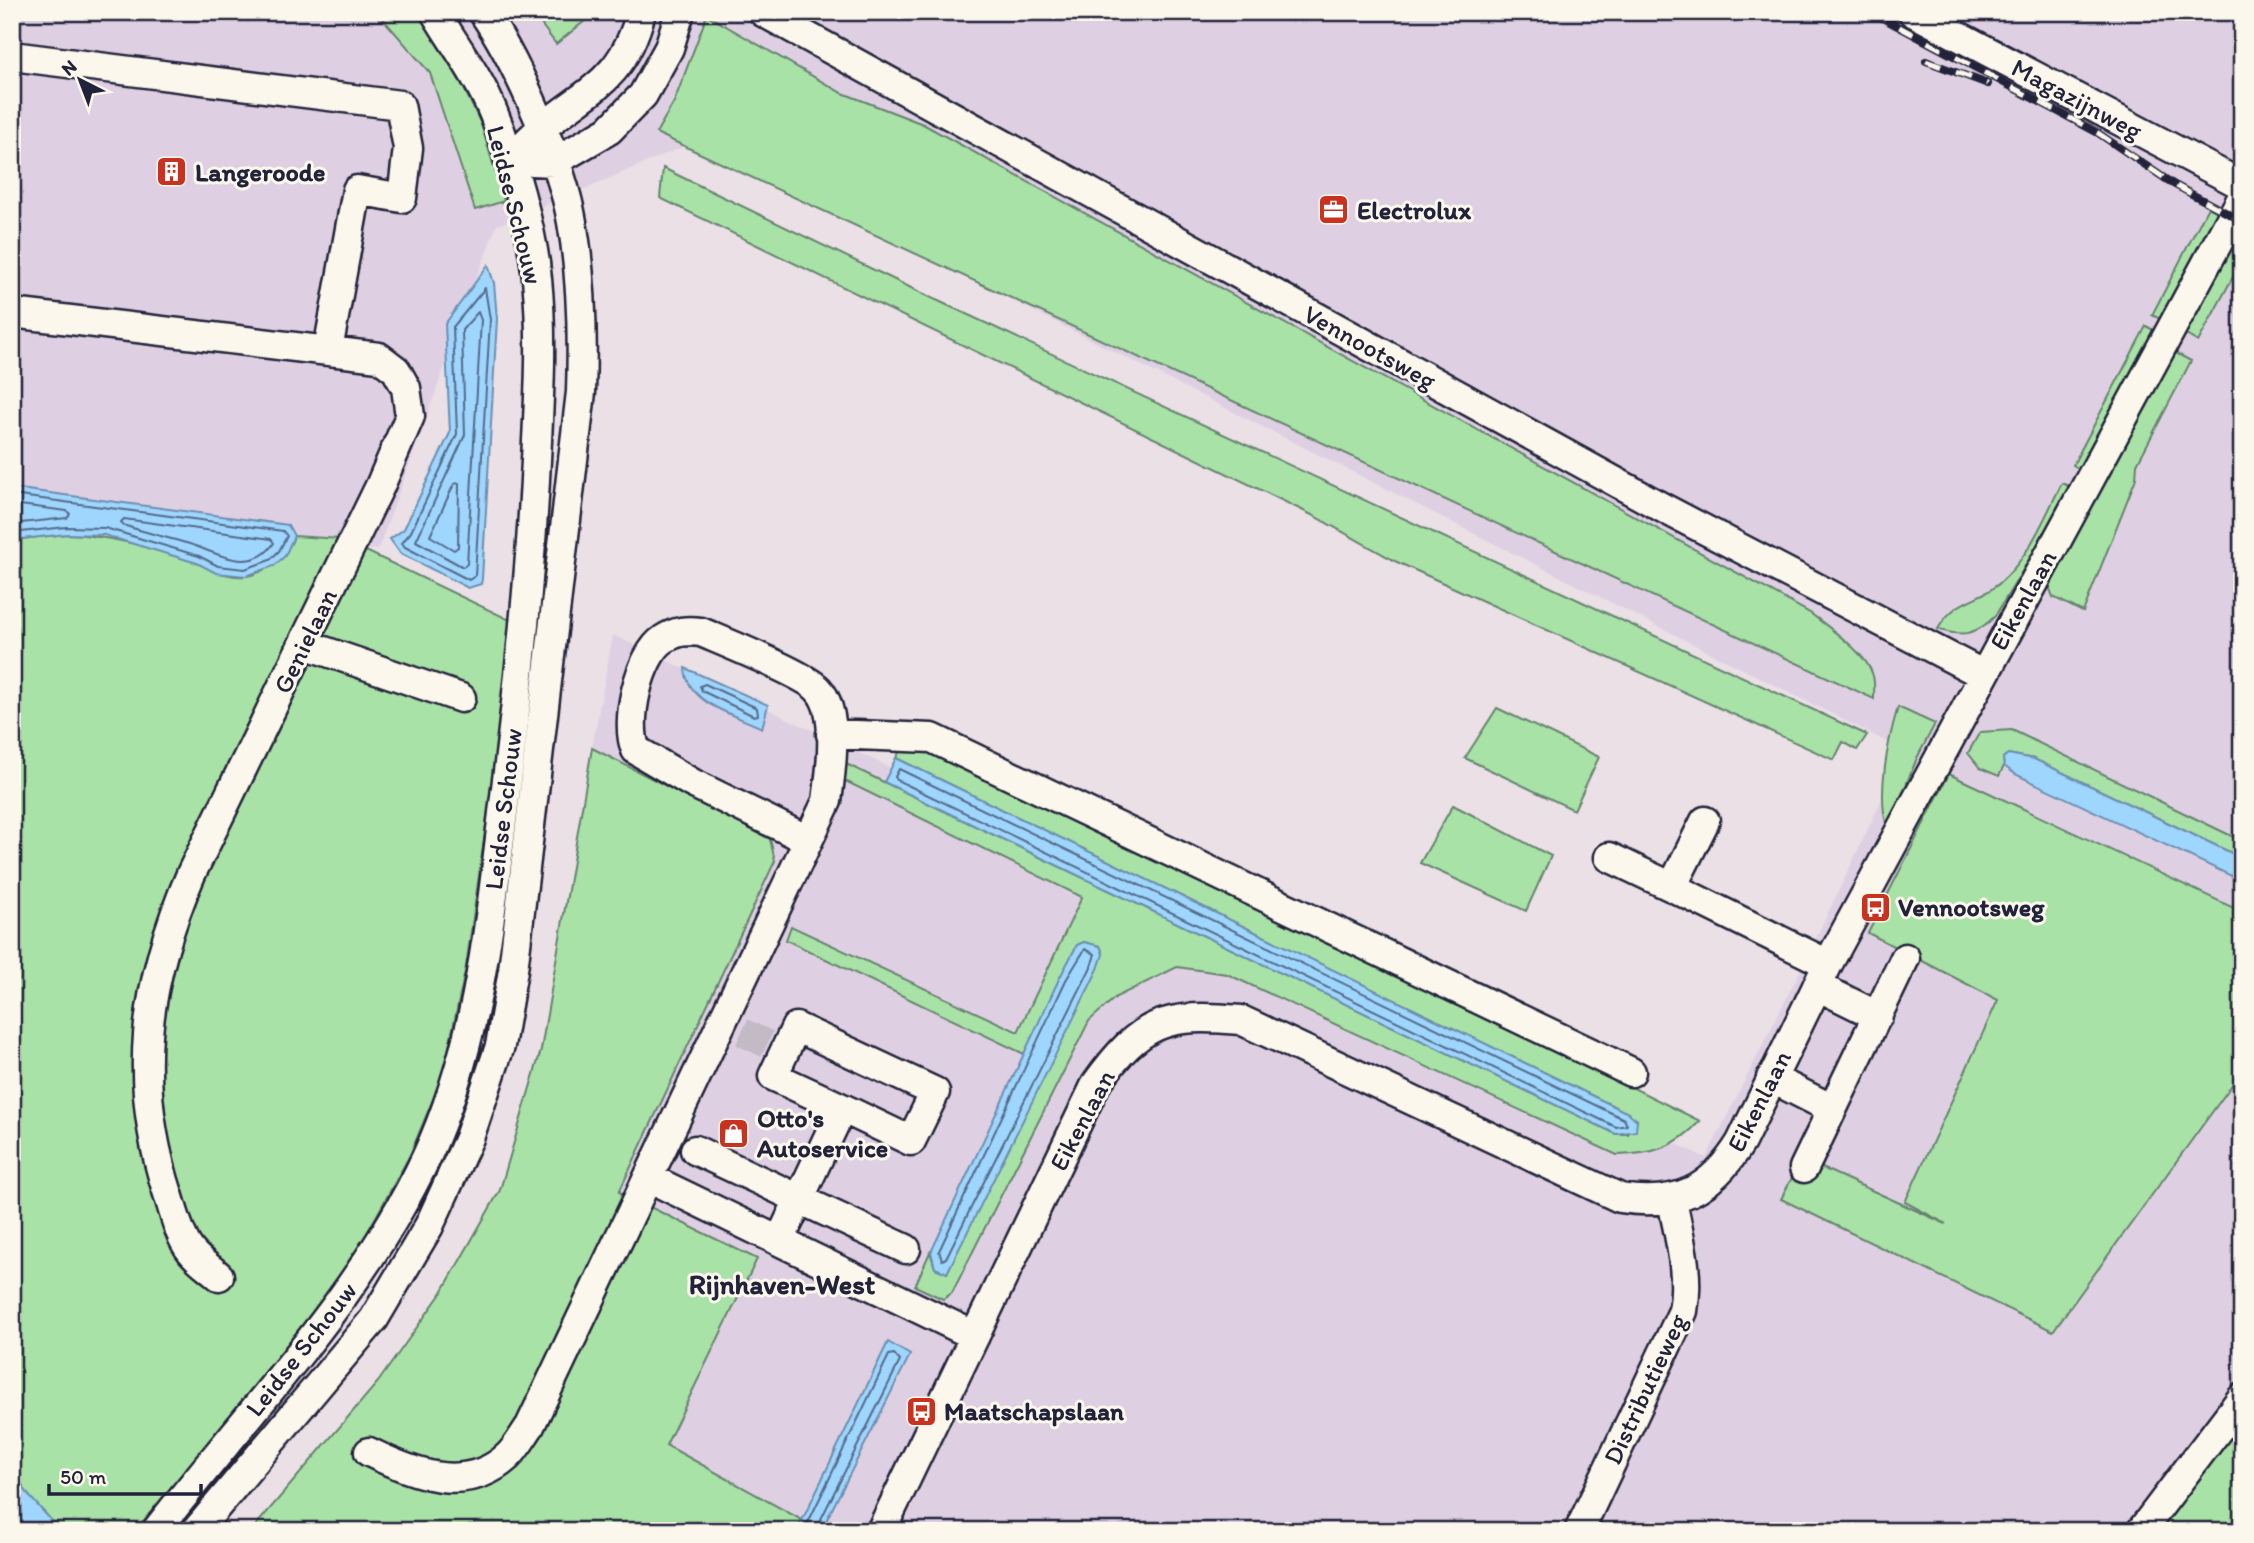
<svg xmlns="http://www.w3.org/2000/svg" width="2254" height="1543" viewBox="0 0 2254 1543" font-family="Itim,sans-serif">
<rect width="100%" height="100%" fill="#eae0e6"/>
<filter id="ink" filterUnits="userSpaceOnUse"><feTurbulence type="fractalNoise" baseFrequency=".0143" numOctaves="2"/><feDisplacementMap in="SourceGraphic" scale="14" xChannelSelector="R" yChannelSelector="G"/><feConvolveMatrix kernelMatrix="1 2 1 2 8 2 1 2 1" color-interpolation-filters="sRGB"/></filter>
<g filter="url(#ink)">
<!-- built -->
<path fill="#ded0e2" d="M12,12H2242V1531H796L802,1519L666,1445L757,1259L619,1193L775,861L770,839L592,748L613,635L1706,1158L1807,957L1905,751L697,141L496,226L378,550L18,516L12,518Z"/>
<!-- green -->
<path fill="#a9e2a6" stroke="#668270" stroke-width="2" d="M377,12H416L420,17L458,76L481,124L504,201L475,210L430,73Z
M532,12H596L556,44Z
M707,15L840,92L923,124L1810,613C1828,627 1867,653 1873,676C1875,683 1874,692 1874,699L656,133L674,102Z
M663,168L932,298L1867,735L1857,750L1843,742L1834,760L1397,562L1314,516L660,198Z
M2208,207L2217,212L2216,220L2162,320L2152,315Z
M2242,226V260L2198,342L2183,333Z
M2146,326L2157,332L2083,471L2073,465Z
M2172,351L2191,361L2137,464L2136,478L2083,612L2053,597L2050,589L2051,576Z
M2062,483L2073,488L1995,616C1978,634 1962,638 1938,629C1957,595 1982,603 2006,577C2032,551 2046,514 2062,483Z
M67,534C107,535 156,548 194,562C212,568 225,578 246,576C264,574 289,554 294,536L341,539L510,620L494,769L466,967L443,1075L410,1155L350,1264L249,1394L135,1531H61L29,1496L12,1470V540Z
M1898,707L1935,724L1917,758L1888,829C1876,797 1888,740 1898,707Z
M1497,708L1599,757L1574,810L1465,758Z
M916,722L1618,1061L1611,1077L1700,1121C1675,1148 1653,1154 1617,1155L1227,974L1177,967L1116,997L1089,1021L952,1293L943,1299L915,1286L930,1252L935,1268L947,1273L1103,953L1100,946L1084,942L1077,945L1024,1054L786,940L791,926L1018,1032L1082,897L837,777L842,762L1616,1134H1628L1637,1120L1628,1113L896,758Z
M2012,730L2242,841V858L2034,759L2008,754L2003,758L2004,766L1999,776L1980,768L1968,753L1980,732Z
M592,748L770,839L775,861L619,1192L757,1259L666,1445L802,1520L797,1531H251L378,1382L442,1292L500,1190L541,1050Z
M1949,774L2234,908L2233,917L2242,921V1071L2053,1331L1781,1199L1795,1172L1809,1162L1946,1224L1905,1202L1998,1000L1868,933Z
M1453,805L1551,856L1526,911L1420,863Z
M2242,1419V1531H2168L2162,1524Z"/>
<!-- water -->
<path fill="#9fd6fe" stroke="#6d8eb0" stroke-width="2" d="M488,265L494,283L497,319L482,579L481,584L468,588L400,553L390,539L404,529L450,433L445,324Z
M12,488L288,525L294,536L285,556L274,566L246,576L216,573L197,563L104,535L67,534L12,540Z
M685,668L768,705L762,728C733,714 687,704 685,668Z
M2008,754L2034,759L2242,858V881L2015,774L2004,766L2003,758Z
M896,758L1628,1113L1637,1120L1636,1131L1616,1134L884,782Z
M1084,942L1100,946L1103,954L1098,969L947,1273L935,1268L931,1252L1060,977L1077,945Z
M888,1342L910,1355L821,1531H797Z
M12,1470L29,1496L61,1531H12Z"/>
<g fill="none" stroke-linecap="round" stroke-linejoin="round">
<!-- shore -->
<path stroke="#546a89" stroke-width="2" d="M485,288L490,320L475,576L469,580L405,547L402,543L411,532L457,434L453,327Z
M478,312L481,320L467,564L463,567L416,541L465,435L462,330Z
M459,483L458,547L454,550L430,536L454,484Z
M12,495L283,531L287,536L279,551L270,560L245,569L218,566L199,556L105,528L66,527L12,533
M12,504L67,511L70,514L67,518L12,524
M124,519L271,539L274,543C251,577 215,551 186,543C165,537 144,532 123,525L121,522Z
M705,684L757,708L758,715L754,716L702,691L700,686Z
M899,769L1624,1119L1627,1125L1616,1127L897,780L895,777Z
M1085,949L1095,954L1091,967L946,1258L942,1260L939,1251L1066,980Z
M804,1531L889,1355L894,1354L900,1361L815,1531"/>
<!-- minor-tunnel -->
<path stroke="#c2bac4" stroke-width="28" stroke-dasharray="28 14" stroke-linecap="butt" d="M742,1032L771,1046"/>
<defs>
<path id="minor" d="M763,12L1665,509L1982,674
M1913,12L2242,185
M12,56L400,105L408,148L402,198L357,190L328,350
M528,141C577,92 621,90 641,12
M509,160L554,162L609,130L643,95L669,48L680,12
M12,313L379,357L396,370L406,388L410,416L380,486L191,874C144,984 131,1081 169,1197C174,1213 180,1238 191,1251C198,1260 210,1268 219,1276
M304,644L461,698
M831,734L932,738L1631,1072
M1705,821L1672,887L1828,964
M1609,857L1672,887
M1817,986L1878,1016
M1771,1078L1832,1109
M695,1150L906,1249
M1804,1168L1905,958
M649,1178L975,1336
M780,1240L842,1108L773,1076L796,1027L935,1092L911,1141L842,1108
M369,1452C412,1473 465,1495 507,1457C516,1449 523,1436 530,1426L827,801C831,771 840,713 818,689C804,674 724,642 701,632C687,630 676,631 664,639C639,655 624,723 636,750L692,783L808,840
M156,1531C250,1409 360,1298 426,1158C481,1040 491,908 507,780C520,674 531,568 536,460C539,401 543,338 537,279C532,229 512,158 493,112C479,77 454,44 435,12
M196,1531L374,1319L429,1226L469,1138L500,1046L513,970L581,392C583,335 582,278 572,222C562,163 517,61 483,12
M881,1531L1096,1084C1141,1021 1165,1013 1241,1020L1620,1198C1677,1207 1711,1191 1741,1142L1828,964L2242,198
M1579,1531L1683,1311C1690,1274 1679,1237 1672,1200
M2141,1531L2242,1398"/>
</defs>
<!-- minor casing -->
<use href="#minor" stroke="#22223b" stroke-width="33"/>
<!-- minor -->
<use href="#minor" stroke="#fbf7ec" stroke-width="28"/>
<defs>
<path id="rail" d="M1871,12L2098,133L2173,184L2242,221
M1926,61L1988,84"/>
</defs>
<!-- rail casing -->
<use href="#rail" stroke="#22223b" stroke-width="8"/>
<!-- rail -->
<use href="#rail" stroke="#fbf7ec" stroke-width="5" stroke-dasharray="16" stroke-linecap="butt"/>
</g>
</g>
<!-- icons -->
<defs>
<symbol id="building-square" viewBox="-11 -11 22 22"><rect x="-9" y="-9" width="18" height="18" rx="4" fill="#c8321e" stroke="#fbf7ec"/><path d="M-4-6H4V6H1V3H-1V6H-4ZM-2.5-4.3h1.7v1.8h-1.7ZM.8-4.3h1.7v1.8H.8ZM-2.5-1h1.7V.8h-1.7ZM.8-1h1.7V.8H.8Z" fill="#fff"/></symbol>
<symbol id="office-square" viewBox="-11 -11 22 22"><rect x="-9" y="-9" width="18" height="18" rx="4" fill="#c8321e" stroke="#fbf7ec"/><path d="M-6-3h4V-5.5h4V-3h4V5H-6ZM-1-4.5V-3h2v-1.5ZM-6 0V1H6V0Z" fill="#fff"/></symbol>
<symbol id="bus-square" viewBox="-11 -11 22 22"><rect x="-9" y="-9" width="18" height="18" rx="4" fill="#c8321e" stroke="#fbf7ec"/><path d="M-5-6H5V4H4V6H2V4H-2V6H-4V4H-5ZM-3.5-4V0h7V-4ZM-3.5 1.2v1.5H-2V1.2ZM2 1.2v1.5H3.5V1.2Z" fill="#fff"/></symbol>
<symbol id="shop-square" viewBox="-11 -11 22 22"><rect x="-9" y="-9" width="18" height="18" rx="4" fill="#c8321e" stroke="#fbf7ec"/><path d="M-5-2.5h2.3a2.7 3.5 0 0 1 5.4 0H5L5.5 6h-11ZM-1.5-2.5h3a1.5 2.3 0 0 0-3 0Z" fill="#fff"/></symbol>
</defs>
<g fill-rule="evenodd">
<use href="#building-square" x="154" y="154" width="35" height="35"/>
<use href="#office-square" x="1316" y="192" width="35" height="35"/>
<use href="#bus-square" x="1858" y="890" width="35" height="35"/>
<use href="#shop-square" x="716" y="1116" width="35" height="35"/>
<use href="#bus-square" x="904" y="1394" width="35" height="35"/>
</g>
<g text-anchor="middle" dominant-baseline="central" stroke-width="6" stroke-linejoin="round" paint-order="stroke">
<!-- street labels -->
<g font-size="26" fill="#22223b" stroke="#fbf7ec">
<text transform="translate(2077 99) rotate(28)">Magazijnweg</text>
<text transform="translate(515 205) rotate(76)">Leidse Schouw</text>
<text transform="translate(1370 347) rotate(29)">Vennootsweg</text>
<text transform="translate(2023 600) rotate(-61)">Eikenlaan</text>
<text transform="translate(305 641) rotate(-64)">Genielaan</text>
<text transform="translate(503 809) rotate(-83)">Leidse Schouw</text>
<text transform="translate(1759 1101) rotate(-63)">Eikenlaan</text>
<text transform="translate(1082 1120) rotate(-62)">Eikenlaan</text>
<text transform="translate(301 1349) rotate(-52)">Leidse Schouw</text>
<text transform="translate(1645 1389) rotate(-65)">Distributieweg</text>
</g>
<!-- poi labels -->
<g font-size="26" font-weight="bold" fill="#22223b" stroke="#fbf7ec" text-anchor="start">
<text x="195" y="172">Langeroode</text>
<text x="1357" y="210">Electrolux</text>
<text x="1898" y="907">Vennootsweg</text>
<text x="757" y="1118">Otto's<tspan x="757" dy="30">Autoservice</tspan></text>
<text x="944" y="1411">Maatschapslaan</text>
</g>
<!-- neighbourhood labels -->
<g font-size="28" font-weight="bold" fill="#22223b" stroke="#fbf7ec">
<text x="782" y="1284">Rijnhaven-West</text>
</g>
</g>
<!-- margin -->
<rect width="2254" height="1543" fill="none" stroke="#fbf7ec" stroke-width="42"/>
<rect x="21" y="21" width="2212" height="1501" fill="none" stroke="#22223b" stroke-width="2.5" filter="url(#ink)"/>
<!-- north arrow -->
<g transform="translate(80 80) rotate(318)" stroke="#fbf7ec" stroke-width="5" paint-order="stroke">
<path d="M0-5L12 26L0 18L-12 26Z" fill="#22223b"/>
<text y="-10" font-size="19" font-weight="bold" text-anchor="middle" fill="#22223b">N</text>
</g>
<!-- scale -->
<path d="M49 1484v10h152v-10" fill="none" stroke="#22223b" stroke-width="3.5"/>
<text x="60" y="1484" font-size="21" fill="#22223b" stroke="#fbf7ec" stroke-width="5" paint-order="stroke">50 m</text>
</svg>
